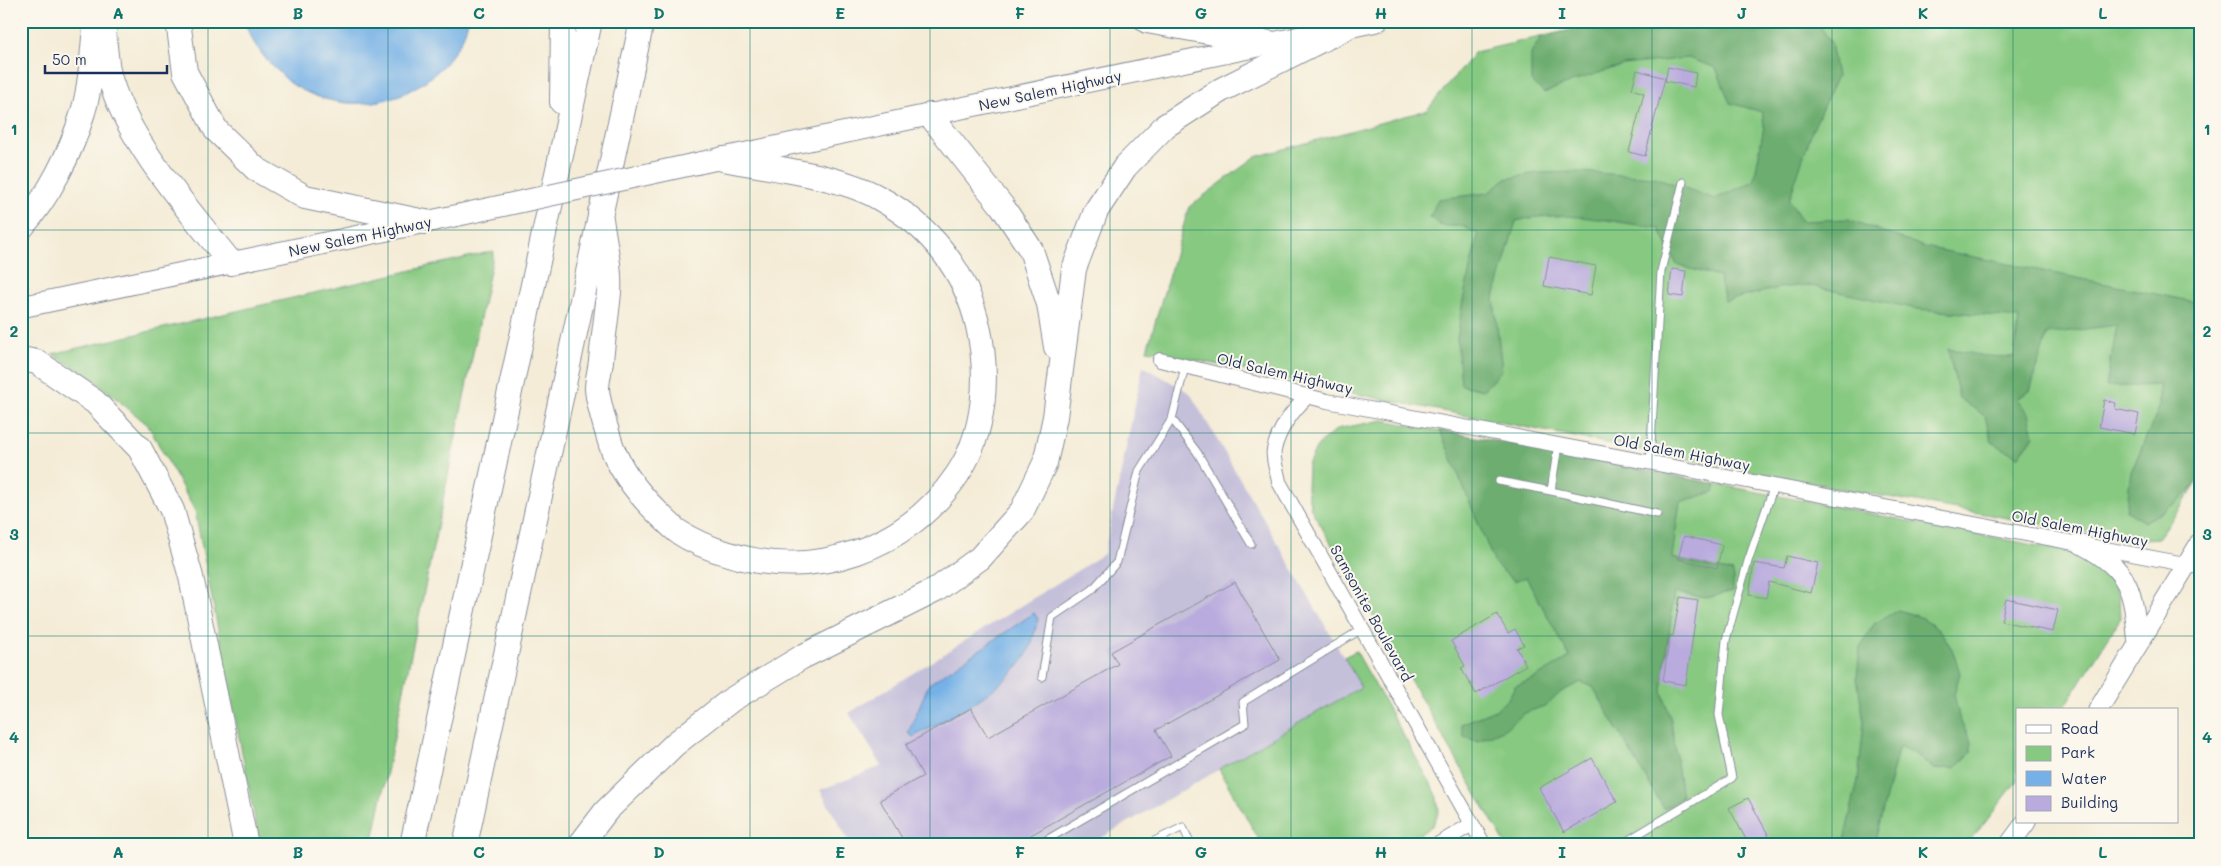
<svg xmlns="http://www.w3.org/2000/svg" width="2221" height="866" viewBox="0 0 2221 866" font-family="Mali,sans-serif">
<rect width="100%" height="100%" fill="#fbf7ec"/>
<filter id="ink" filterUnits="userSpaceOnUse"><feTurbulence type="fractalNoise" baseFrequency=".02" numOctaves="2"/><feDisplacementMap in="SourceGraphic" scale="10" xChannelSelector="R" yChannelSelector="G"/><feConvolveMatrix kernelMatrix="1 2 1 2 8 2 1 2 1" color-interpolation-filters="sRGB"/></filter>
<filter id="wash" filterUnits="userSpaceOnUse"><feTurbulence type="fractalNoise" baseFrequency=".0096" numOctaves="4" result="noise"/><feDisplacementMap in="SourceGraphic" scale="20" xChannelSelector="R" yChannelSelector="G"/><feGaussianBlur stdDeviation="1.12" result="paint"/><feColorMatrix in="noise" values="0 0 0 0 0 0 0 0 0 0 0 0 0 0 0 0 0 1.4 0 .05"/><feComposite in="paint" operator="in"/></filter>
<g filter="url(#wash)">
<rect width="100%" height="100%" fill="#f4ecd7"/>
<!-- industrial -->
<path fill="#c5c0da" d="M1143,366L1190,393L1361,687L1089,845H851L820,790L882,766L849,713L1104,554Z"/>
<!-- green -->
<path fill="#87c981" stroke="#517c70" d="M1609,21H2200V477L2180,509L2158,538L2132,540L1837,488L1386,400L1147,350L1189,207L1255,157L1427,110L1475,52Z
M494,251L372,845H260L195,511L148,425L89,376L52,354Z
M1383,420L2065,551L2093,560L2112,577L2119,597L2120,619L2063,710H2017V781L1984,824L1965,845H1506L1311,509L1307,489L1308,464L1318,445L1337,429Z
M1356,651L1436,793L1439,811L1433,825L1405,845H1262L1219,769L1361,687L1344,657Z"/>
<!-- forest -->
<path fill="#6dad6f" stroke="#446e66" d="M1609,21H1816L1831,42L1837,76L1812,131L1789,200L1802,221L1848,219L1925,247L2200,303V477C2186,499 2166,510 2144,522L2126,510L2131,472L2159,408V385L2106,387L2117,325L2047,334L2030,391L2016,399L2029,414L2034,436L2018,457L1992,442L1985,416L1959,398L1948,349L1985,356L2014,357L2019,318L1917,309L1807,285L1779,288L1725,301L1719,277L1677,265L1659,228C1613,222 1562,209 1516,221L1494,298L1502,370L1483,390L1461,385L1457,339L1463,300L1478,234L1462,226H1441L1430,217L1438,199L1488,193L1505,179L1537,173L1578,172L1655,177L1715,199L1754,181L1764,126L1762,112L1730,103L1716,68L1688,58L1623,65L1571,82L1544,93L1531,81V54L1541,37Z
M1440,430L1716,484L1714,492L1680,502L1672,558L1733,572V591L1707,598L1674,593L1662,691L1671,720L1682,797L1664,809L1593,687L1581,682L1561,692L1547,705L1525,713L1503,730L1478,741L1464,737L1461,724L1495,710L1508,699L1515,686L1533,679L1570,657L1526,577L1514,581L1495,564Z
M1898,610L1923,618L1941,632L1952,649L1960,673L1954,695L1960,720L1971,742V753L1955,768L1934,769L1917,755L1899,746L1874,845H1843L1858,780L1864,722L1857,678L1860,647L1874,624Z"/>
<!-- water -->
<path fill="#75b0e6" stroke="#4870a2" d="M245,21H468C466,28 464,37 460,43C426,101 353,121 295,86C289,83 283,76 278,71C265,60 248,38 245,21Z
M1034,613L1038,619C1035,629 1033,642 1028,652C1011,686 946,720 913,737L908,733L929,684Z"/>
<g id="blocks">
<!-- building -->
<path fill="#b9abdd" d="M1668,67L1696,73L1694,87L1665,81Z
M1637,70L1665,78L1645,156L1629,152L1644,93L1632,89Z
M1549,257L1596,266L1591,295L1544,286Z
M1672,269L1686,271L1683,297L1669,295Z
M2104,400L2116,403L2115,409L2139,414L2135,434L2099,427Z
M1684,536L1722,545L1717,568L1678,559Z
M1787,556L1818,563L1811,593L1769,582L1766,598L1749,595L1754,563L1784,568Z
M1235,582L1280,660L1156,730L1171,756L1013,845H906L880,800L923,776L906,745L971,708L988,737L1118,664L1111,652Z
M1680,597L1698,600L1686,685L1663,681L1670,635L1673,636Z
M2006,599L2058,610L2053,632L2001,621Z
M1497,614L1508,633L1515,629L1524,645L1517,648L1526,665L1476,694L1461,668L1465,666L1451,641Z
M1592,758L1617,802L1564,832L1539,788Z
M1748,798L1774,845H1749L1729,808Z"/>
</g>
</g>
<g filter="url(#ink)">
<use href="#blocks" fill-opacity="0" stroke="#888e9a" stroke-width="1"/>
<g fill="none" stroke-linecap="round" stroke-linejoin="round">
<defs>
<path id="service" d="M1185,367L1172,419L1197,452L1251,544
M1650,462L1661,271L1683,182
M1499,481L1551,491L1558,445
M1551,491L1657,514
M1042,677L1052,617L1092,590L1117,562L1139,471L1172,419
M1148,844L1183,827L1191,845
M1038,845L1245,724L1243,702L1362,629
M1620,845L1732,778L1719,715L1726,640L1748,561L1774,486"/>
<path id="minor" d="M1160,360L1327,401L2200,567
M1308,396C1293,410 1278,430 1274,450C1272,459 1278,473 1279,482L1484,845
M1437,845L1472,824"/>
<path id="secondary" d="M2081,544C2132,571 2133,591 2138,645
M2098,710L2200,543
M2009,845L2026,822"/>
<path id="primary" d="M699,163L1377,21
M21,307L459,215"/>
<path id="motorway" d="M103,21C105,40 105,64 111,82C131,146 189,210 231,263
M178,21L185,72L216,130L256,169L305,197L425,222
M1147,21L1270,43
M562,102L563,21
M930,115L1002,206L1031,250L1049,304L1056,347
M600,212C603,237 611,268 609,292C607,315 603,338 601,361C600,370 597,380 597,389C598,403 607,432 611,445C620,470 638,493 656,511C663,518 670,525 677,531C693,542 711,549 729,554C814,581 907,549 957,475C986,432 989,374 978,326C965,270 930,226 879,198C839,175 770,168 723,159
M21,228C49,196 71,153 83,112C91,87 92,55 95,28
M21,359L37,362L95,402L140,449L172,510L191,577L246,845
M412,845L590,21
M465,845L642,21
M580,845L606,811L675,744L731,700L802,657L936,590L980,558L1022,511L1045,463L1055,417L1074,269L1096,211L1125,167L1165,126L1221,90L1345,28"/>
</defs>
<!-- service casing -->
<use href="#service" stroke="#888e9a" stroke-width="9"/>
<!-- minor casing -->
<use href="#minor" stroke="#888e9a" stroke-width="16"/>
<!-- secondary casing -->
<use href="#secondary" stroke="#888e9a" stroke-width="21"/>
<!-- primary casing -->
<use href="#primary" stroke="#888e9a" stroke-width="23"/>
<!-- motorway casing -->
<use href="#motorway" stroke="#888e9a" stroke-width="26"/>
<!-- service -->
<use href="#service" stroke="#fff" stroke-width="7"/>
<!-- minor -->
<use href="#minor" stroke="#fff" stroke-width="14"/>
<!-- secondary -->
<use href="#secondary" stroke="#fff" stroke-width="19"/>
<!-- primary -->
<use href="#primary" stroke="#fff" stroke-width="21"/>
<!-- motorway -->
<use href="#motorway" stroke="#fff" stroke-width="24"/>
<defs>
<path id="primary-bridge" d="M459,215L699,163"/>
</defs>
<!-- primary-bridge casing -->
<use href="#primary-bridge" stroke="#888e9a" stroke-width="23" stroke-linecap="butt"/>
<!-- primary-bridge -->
<use href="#primary-bridge" stroke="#fff" stroke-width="21"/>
</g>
</g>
<!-- grid -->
<path fill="none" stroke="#0f766e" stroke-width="1" stroke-opacity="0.55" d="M208,21V845M388,21V845M569,21V845M750,21V845M930,21V845M1110,21V845M1291,21V845M1472,21V845M1652,21V845M1832,21V845M2013,21V845M21,230H2200M21,433H2200M21,636H2200"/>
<g text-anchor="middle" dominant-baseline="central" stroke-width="4" stroke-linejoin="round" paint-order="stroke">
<!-- street labels -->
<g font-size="15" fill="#1b2f5e" stroke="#fbf7ec">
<text transform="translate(1050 90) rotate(-12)">New Salem Highway</text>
<text transform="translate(360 236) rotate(-12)">New Salem Highway</text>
<text transform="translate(1285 373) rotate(13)">Old Salem Highway</text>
<text transform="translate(1682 452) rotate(11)">Old Salem Highway</text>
<text transform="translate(2080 528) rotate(11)">Old Salem Highway</text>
<text transform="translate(1372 613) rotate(61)">Samsonite Boulevard</text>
</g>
</g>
<!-- margin -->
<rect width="2221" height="866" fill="none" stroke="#fbf7ec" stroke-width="55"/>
<!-- legend -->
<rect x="2016" y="708" width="162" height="115" fill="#fbf7ec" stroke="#a1a7b3"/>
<rect x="2026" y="725" width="25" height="8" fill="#ffffff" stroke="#a1a7b3"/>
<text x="2061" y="734" font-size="15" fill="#1b2f5e">Road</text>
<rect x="2026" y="746" width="25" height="15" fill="#87c981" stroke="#a1a7b3"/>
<text x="2061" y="758" font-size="15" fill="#1b2f5e">Park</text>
<rect x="2026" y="771" width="25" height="15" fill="#75b0e6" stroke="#a1a7b3"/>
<text x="2061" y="784" font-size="15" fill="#1b2f5e">Water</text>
<rect x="2026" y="796" width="25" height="15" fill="#b9abdd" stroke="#a1a7b3"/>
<text x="2061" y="808" font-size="15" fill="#1b2f5e">Building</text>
<!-- scale -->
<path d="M45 65v8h122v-8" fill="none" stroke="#1b2f5e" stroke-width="2.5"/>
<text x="52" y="65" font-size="15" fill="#1b2f5e" stroke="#fbf7ec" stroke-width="4" paint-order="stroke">50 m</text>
<rect x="28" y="28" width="2166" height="810" fill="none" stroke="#0f766e" stroke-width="2"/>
<g font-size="16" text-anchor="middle" font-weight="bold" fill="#0f766e">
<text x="118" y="19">A</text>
<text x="298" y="19">B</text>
<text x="479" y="19">C</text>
<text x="659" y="19">D</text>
<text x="840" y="19">E</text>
<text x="1020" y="19">F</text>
<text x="1201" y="19">G</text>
<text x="1381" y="19">H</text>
<text x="1562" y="19">I</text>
<text x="1742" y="19">J</text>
<text x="1923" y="19">K</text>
<text x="2103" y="19">L</text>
<text x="14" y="135">1</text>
<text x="2207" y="135">1</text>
<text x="14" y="337">2</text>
<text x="2207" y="337">2</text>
<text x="14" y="540">3</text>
<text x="2207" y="540">3</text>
<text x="14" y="743">4</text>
<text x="2207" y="743">4</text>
<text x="118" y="858">A</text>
<text x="298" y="858">B</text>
<text x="479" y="858">C</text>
<text x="659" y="858">D</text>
<text x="840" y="858">E</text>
<text x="1020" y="858">F</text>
<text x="1201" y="858">G</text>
<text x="1381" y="858">H</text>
<text x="1562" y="858">I</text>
<text x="1742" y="858">J</text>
<text x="1923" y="858">K</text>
<text x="2103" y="858">L</text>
</g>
</svg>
